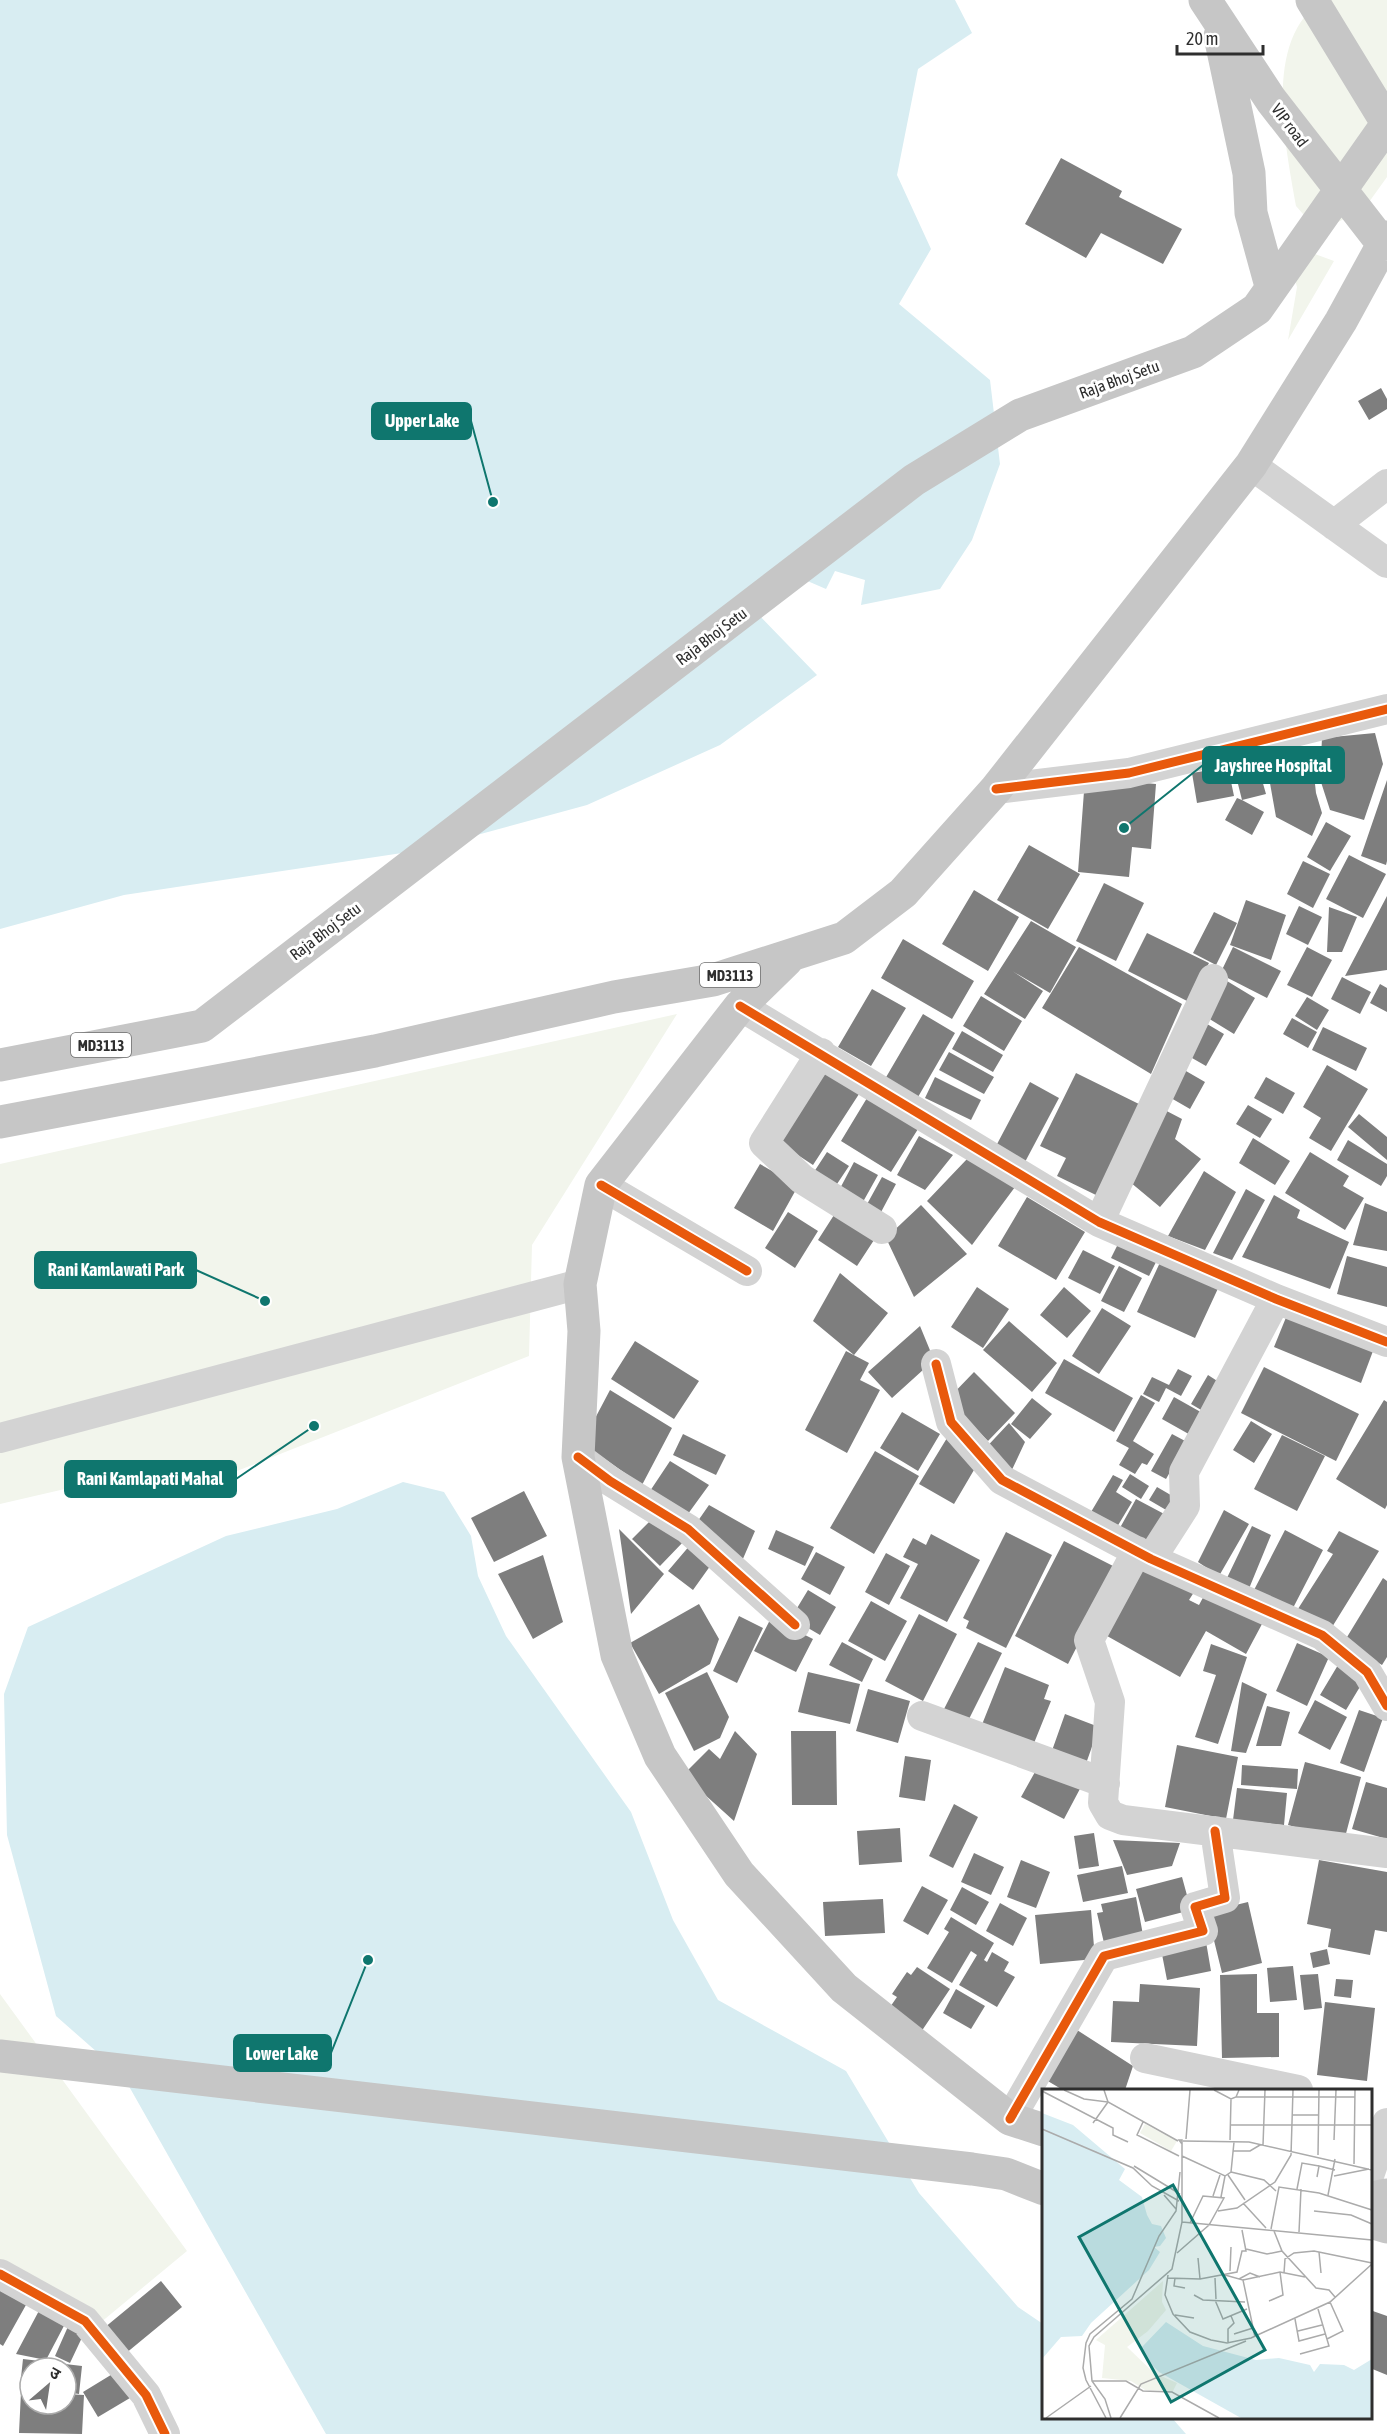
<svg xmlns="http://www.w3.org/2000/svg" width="1387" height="2434" viewBox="0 0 1387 2434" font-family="'Asap Condensed','Noto Sans Devanagari',sans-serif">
<rect width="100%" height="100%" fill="#fff"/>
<!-- green -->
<path fill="#f2f5ec" d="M1325,0H1387V177L1364,209L1336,223L1310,222L1296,206C1286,148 1261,35 1325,0Z
M1285,243L1334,261L1288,340L1297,287Z
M677,1014L532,1245L529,1356L191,1489L173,1464L0,1504V1164Z
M0,1994L187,2251L100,2323L0,2263Z"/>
<!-- water -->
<path fill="#d8edf2" d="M0,0H955L972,33L918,69L897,175L931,249L899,304L990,380L1000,464L972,540L940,589L861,605L865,580L835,571L826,589L782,570L754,610L817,675L720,745L587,805L422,850L124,895L0,929Z
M403,1482L444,1492L471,1536L478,1576L506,1636L631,1812L673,1920L718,2000L846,2071L919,2193L1018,2307L1043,2324L1044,2418H1172L1186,2434H326L122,2074L56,2016L7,1835L4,1694L28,1627L226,1536L337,1509Z"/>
<!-- building -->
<path fill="#7e7e7e" d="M1061,158L1122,191L1119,197L1182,229L1163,264L1101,233L1086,258L1025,224Z
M1381,388L1387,399V409L1369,420L1358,401Z
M1375,733L1383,764L1364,820L1330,810L1320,779L1322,738Z
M1311,747L1316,793L1322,813L1312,836L1276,817L1265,755Z
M1258,766L1266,794L1242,800L1264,812L1252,835L1225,820L1237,798L1242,800L1235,772Z
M1228,767L1234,796L1197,803L1192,773Z
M1085,778L1156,784L1151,849L1132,847L1129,877L1078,872Z
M1387,780V861L1386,865L1361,856Z
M1326,822L1351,836L1330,871L1307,857Z
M1029,845L1080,874L1048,929L997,900Z
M1349,855L1386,874L1363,918L1326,899Z
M1303,861L1330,874L1313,908L1287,894Z
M1104,883L1144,903L1116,961L1076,941Z
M974,890L1019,917L988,971L942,944Z
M1387,896V970L1345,976Z
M1246,900L1286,915L1271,960L1230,945Z
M1299,906L1322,917L1308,945L1286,934Z
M1329,907L1357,917L1342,952H1327Z
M1214,912L1237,923L1216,965L1193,953Z
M1031,921L1076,947L1050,993L1012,971L1043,991L1025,1019L984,994Z
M1147,933L1209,963L1189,1002L1128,971Z
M903,939L974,981L952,1019L881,978Z
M1079,947L1182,1004L1151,1074L1042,1008Z
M1233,947L1281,971L1267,998L1220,974Z
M1307,947L1332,960L1312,997L1287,985Z
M1342,977L1371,992L1360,1014L1331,999Z
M1222,978L1255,998L1234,1034L1203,1015Z
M1380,984L1387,988V1012L1370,1003Z
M872,989L906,1008L871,1066L838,1047Z
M981,996L1022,1021L1004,1051L963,1026Z
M1307,997L1329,1010L1317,1030L1295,1016Z
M923,1014L955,1033L918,1097L885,1079Z
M1292,1018L1317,1032L1308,1048L1283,1034Z
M1202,1021L1224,1034L1206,1066L1185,1054Z
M1323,1027L1367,1048L1356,1071L1312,1050Z
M962,1031L1003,1055L993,1072L952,1049Z
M949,1052L994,1077L984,1094L939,1070Z
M1327,1065L1368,1089L1331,1151L1309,1138L1321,1118L1303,1107Z
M1179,1067L1205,1082L1190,1109L1164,1094Z
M824,1071L859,1094L813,1165L778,1142Z
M1076,1073L1143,1106L1098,1196L1057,1176L1066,1158L1040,1146Z
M935,1077L981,1100L971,1120L925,1098Z
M1266,1077L1295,1093L1283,1114L1254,1098Z
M1030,1082L1059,1098L1025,1162L996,1146Z
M867,1098L918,1129L891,1172L841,1141Z
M1248,1105L1272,1119L1260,1138L1236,1124Z
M1159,1107L1182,1119L1175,1139L1201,1159L1160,1207L1130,1182Z
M1359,1114L1387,1137V1160L1348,1127Z
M919,1136L953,1155L925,1190L897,1175Z
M1253,1138L1290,1161L1275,1185L1239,1163Z
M1348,1140L1387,1164V1176L1381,1186L1337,1160Z
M827,1152L849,1166L831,1193L810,1178Z
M1310,1152L1349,1176L1343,1186L1364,1198L1345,1230L1285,1193Z
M967,1159L1015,1187L972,1245L927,1201Z
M854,1162L878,1175L859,1209L836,1196Z
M760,1164L798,1186L773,1231L734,1208Z
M1204,1171L1236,1192L1205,1250L1168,1236Z
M882,1177L896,1184L880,1214L866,1206Z
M1246,1189L1265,1200L1232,1260L1213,1253Z
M1274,1195L1300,1210L1297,1218L1349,1242L1330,1289L1242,1257Z
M1027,1197L1085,1232L1056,1280L998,1246Z
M1365,1203L1387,1212V1251L1353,1245Z
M921,1205L967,1254L914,1297L886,1238Z
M788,1212L818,1231L795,1268L765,1248Z
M834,1215L874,1240L857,1266L818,1240Z
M1120,1240L1158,1258L1149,1276L1111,1258Z
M1083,1250L1115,1266L1100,1294L1068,1278Z
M1163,1256L1221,1282L1195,1338L1137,1312Z
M1347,1256L1387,1267V1307L1337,1294Z
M1119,1266L1142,1278L1124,1312L1101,1301Z
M840,1273L888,1313L854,1355L813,1321Z
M977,1287L1009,1309L983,1348L951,1327Z
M1064,1287L1091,1311L1067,1338L1040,1315Z
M1102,1308L1131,1326L1099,1374L1072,1356Z
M1287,1315L1373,1351L1361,1383L1274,1347Z
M1009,1321L1057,1363L1032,1392L983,1350Z
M920,1326L934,1360L892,1398L868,1372Z
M635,1341L699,1381L674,1419L611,1379Z
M846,1351L869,1363L860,1380L880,1390L847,1453L805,1430Z
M1064,1359L1133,1398L1114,1432L1045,1393Z
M1264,1367L1359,1414L1336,1461L1241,1413Z
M1178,1369L1192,1376L1181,1396L1166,1388L1159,1402L1143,1394L1152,1377L1169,1385Z
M974,1372L1015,1413L988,1441L947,1400Z
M1208,1375L1225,1386L1208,1414L1191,1404Z
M610,1390L672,1428L642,1485L582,1443Z
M1141,1395L1155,1403L1129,1448L1116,1441Z
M1174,1397L1206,1415L1194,1437L1162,1419Z
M1032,1398L1052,1414L1030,1439L1011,1424Z
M1384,1400L1387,1402V1505L1385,1509L1336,1479Z
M902,1412L940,1434L918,1471L880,1448Z
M1251,1421L1272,1434L1254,1463L1233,1450Z
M1009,1423L1025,1442L1009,1476L980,1454Z
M683,1434L726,1455L716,1475L673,1455Z
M1172,1434L1187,1442L1166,1479L1151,1471Z
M1282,1435L1325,1456L1297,1511L1254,1489Z
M947,1438L981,1458L954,1504L919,1484Z
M1133,1441L1154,1454L1147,1465L1142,1463L1135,1474L1119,1465Z
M875,1451L919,1476L874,1554L830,1528Z
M670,1461L709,1485L685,1518L650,1491Z
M1130,1474L1149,1486L1141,1499L1122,1487Z
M1113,1475L1123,1480L1116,1492L1132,1502L1117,1527L1091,1512Z
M1157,1487L1181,1501L1173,1514L1149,1500Z
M524,1491L547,1536L494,1562L471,1518Z
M1136,1499L1168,1516L1148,1553L1116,1535Z
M709,1505L755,1531L742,1561L693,1528Z
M1224,1510L1249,1524L1219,1576L1198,1562Z
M656,1515L685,1540L660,1566L632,1539Z
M1252,1526L1271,1535L1248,1591L1226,1580Z
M619,1529L664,1574L631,1614Z
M776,1530L814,1547L805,1566L768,1549Z
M1285,1530L1323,1550L1293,1608L1254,1590Z
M1339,1531L1379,1551L1329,1632L1296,1612L1333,1554L1327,1551Z
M1006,1532L1052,1555L1006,1648L966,1628L969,1621L963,1618Z
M931,1534L980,1560L947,1622L900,1598L918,1564L903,1557L913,1538L926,1545Z
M1064,1541L1117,1568L1068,1664L1015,1636Z
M691,1544L713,1562L693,1590L668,1571Z
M816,1552L845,1567L830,1595L801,1579Z
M886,1553L910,1566L889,1605L865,1592Z
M543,1555L563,1622L533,1639L498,1574Z
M1142,1558L1196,1589L1189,1600L1199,1605L1206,1592L1262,1624L1246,1654L1206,1631L1180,1677L1100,1632Z
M1383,1578L1387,1581V1657L1382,1665L1344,1642Z
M808,1590L836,1607L820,1635L791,1618Z
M871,1601L907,1621L885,1661L848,1641Z
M699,1604L719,1639L710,1664L659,1694L630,1643Z
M919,1614L957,1634L923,1701L885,1681Z
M739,1616L763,1628L737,1683L713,1671Z
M771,1618L813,1639L796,1672L754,1651Z
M842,1642L873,1659L862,1682L829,1665Z
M978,1642L1002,1653L967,1723L943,1711Z
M1297,1643L1329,1657L1307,1706L1276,1691Z
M1211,1644L1247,1657L1218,1744L1195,1737L1216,1675L1203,1671Z
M1338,1665L1364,1680L1346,1710L1320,1695Z
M1005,1667L1049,1685L1044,1699L1051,1701L1030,1753L979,1732Z
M707,1672L729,1717L720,1738L694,1751L665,1693Z
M808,1672L860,1684L850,1724L798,1712Z
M1242,1682L1267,1694L1246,1753L1231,1751Z
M868,1689L910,1701L898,1743L856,1731Z
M1315,1700L1347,1717L1330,1750L1298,1733Z
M1267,1706L1290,1712L1281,1746H1256Z
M1359,1710L1383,1718L1364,1772L1340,1763Z
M1065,1714L1099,1727L1083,1772L1049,1759Z
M735,1731L757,1754L734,1821L683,1775L709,1749L720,1759Z
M791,1731H836L837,1805H792Z
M1177,1745L1238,1757L1226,1819L1165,1807Z
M905,1756L931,1760L925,1801L899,1797Z
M1305,1762L1361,1777L1344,1841L1288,1825Z
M1040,1763L1082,1785L1064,1819L1021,1797Z
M1242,1765L1298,1769L1297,1789L1241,1785Z
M1366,1782L1387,1788V1839L1352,1829Z
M1237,1788L1287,1793L1284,1825L1233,1820Z
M954,1804L978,1817L953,1868L929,1856Z
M900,1828L902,1862L859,1865L857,1831Z
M1094,1833L1099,1866L1079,1869L1074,1836Z
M1113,1840L1180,1843L1172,1866L1127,1875Z
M974,1853L1004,1867L991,1895L961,1882Z
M1021,1860L1050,1872L1036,1908L1007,1897Z
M1319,1860L1387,1872V1932L1375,1930L1370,1955L1328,1947L1331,1929L1307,1924Z
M1122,1866L1128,1893L1083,1902L1077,1875Z
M1182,1877L1191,1910L1145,1922L1136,1889Z
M922,1886L948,1900L928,1935L903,1921Z
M962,1887L989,1902L976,1925L950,1910Z
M1136,1897L1143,1935L1104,1943L1097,1913L1103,1912L1101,1904Z
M883,1899L885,1933L825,1936L823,1902Z
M1248,1902L1262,1963L1222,1973L1207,1912Z
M1000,1903L1027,1918L1013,1946L986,1931Z
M1091,1910L1095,1959L1040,1964L1035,1915Z
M951,1917L994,1943L984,1960L987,1962L992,1952L1009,1962L1004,1971L1015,1977L997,2007L959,1985L977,1955L971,1951L952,1983L927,1968L949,1932L944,1929Z
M1205,1936L1211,1971L1167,1980L1160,1944Z
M1327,1949L1330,1964L1313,1968L1310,1953Z
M1293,1966L1297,2000L1270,2002L1267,1968Z
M917,1967L950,1989L921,2032L888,2010L897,1997L892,1994L907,1972L911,1975Z
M1257,1974V2013H1279V2057L1222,2058L1220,1975Z
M1318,1974L1322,2008L1304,2010L1300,1975Z
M1336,1979L1353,1980L1351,1998L1334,1996Z
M1140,1984L1200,1988L1197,2046L1111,2042L1113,2001L1139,2002Z
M956,1989L985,2006L971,2029L943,2013Z
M1325,2002L1375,2008L1367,2081L1317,2075Z
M1077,2030L1133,2066L1125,2090H1063L1046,2080Z
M0,2278L31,2296L3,2346L0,2344Z
M161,2281L182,2307L125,2354L104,2328Z
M42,2305L66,2322L46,2360L16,2354Z
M1370,2310L1387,2316V2375L1370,2368Z
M70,2322L86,2329L70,2363L55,2356Z
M23,2359L82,2366L79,2394L66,2392V2368H30V2388L20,2387Z
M119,2370L135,2395L98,2417L83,2392Z
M21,2392H30V2404H66V2394L84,2395L82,2434L19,2433Z"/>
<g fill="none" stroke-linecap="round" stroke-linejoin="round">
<!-- minor -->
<path stroke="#d3d3d3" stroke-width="30" d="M1251,465L1387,563
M1334,525L1387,484
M996,789L1129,773L1387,709
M740,1006L1099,1222L1276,1299L1387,1342
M821,1053L764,1143L802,1179L882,1229
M601,1185L747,1271
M1099,1222L1213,979
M936,1364L951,1422L1002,1480L1151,1559L1322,1635L1367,1672L1387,1706
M0,1438L580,1284
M578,1457L610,1481L688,1529L795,1625
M1137,1551L1089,1640L1110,1702L1103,1803L1110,1815L1123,1820L1387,1853
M1151,1559L1185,1506L1184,1472L1276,1299
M922,1716L1105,1783
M1145,2058L1298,2090
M1010,2119L1104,1956L1203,1931L1195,1907L1225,1898L1215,1831
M1370,2173L1387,2123
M0,2274L85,2321L146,2395L165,2434"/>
<!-- major -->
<path stroke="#c6c6c6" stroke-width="33" d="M1205,0L1271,100L1383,244
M1312,0L1387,123
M1220,36L1249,173L1251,213L1271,286
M787,960L740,1006L601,1185L580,1284L584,1331L578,1457L617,1655L660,1756L739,1874L844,1988L1010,2119L1044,2130
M0,1065L202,1026L914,480L1020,415L1193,352L1257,309L1387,124
M0,1122L375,1051L614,997L713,980L844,938L903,893L996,789L1251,465L1341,321L1387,237
M0,2056L972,2169L1006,2174L1044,2189
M1370,2203L1377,2197L1387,2195
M1370,2222L1387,2227"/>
<defs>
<path id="cycleway" d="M996,789L1129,773L1387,709
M740,1006L1099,1222L1276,1299L1387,1342
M601,1185L747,1271
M936,1364L951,1422L1002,1480L1151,1559L1322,1635L1367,1672L1387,1706
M578,1457L610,1481L688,1529L795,1625
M1010,2119L1104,1956L1203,1931L1195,1907L1225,1898L1215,1831
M0,2274L85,2321L146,2395L165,2434"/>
</defs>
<!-- cycleway casing -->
<use href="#cycleway" stroke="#fff" stroke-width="13"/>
<!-- cycleway -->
<use href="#cycleway" stroke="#e8590c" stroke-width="9"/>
</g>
<g text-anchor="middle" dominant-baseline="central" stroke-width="6" stroke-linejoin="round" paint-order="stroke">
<!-- shield labels -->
<g fill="#fff" stroke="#6d6d6d" stroke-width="1.5">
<rect x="700" y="963" width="60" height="24" rx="4.5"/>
<rect x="71" y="1033" width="60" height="24" rx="4.5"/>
</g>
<g font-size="15" font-weight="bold" fill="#2e2e2e">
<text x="730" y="975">MD3113</text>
<text x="101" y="1045">MD3113</text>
</g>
<!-- street labels -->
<g font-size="16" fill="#2e2e2e" stroke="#fff">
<text transform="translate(1290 125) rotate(53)">VIP road</text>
<text transform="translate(1119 379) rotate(-20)">Raja Bhoj Setu</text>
<text transform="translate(711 636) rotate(-37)">Raja Bhoj Setu</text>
<text transform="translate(325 931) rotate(-37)">Raja Bhoj Setu</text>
</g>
</g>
<!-- overview -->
<g transform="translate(1042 2089)">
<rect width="330" height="330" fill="#fff"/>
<path d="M103,35L135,52L129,62L98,44ZM121,192L120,213L124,221L106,242L85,258L112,284L135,294L131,302L103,301L89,292L60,289L63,256L54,251Z" fill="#f2f5ec"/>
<path d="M0,24L31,36L83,80L77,91L100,108L105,126L110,135L119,137L124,149L118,157L112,158L118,163L107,181L49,234L40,247L19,248L0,270ZM124,233L161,257L214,271L237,269L268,276L272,283L278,275L302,276L312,281L330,270V329H199L117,283L107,273L100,258Z" fill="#d8edf2"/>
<path fill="none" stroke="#ababab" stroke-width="1.5" d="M22,1L42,10L66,13L51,34M62,1L66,13L136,52M172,1L189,10L194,8L197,1M0,2L71,39V46L86,53M194,8H313M251,26H277M101,33L95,46L137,67M189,36H330M0,40L91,79L110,97L137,112M144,50L148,1M188,51L189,10M292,51L294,1M141,52L207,53L330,81M221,56L223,1M191,62H208L218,56M276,66L277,1M140,67L183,87L189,83L192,53M312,75L313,1M92,77L138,105M189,83L222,91L234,102M186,86L203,111M292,87L327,80M275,88L277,77L293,81M255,100L260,74L277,77M122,106L134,120M286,106L293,70M171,107L178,86M179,108L183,87M201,114L224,139M176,122L195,119L233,93L249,66L251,1M272,122L309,126L330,135M140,133L330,151M229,140L237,98L277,104L330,121M232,142L240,162L274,199L287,201L293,208M257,143L259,100M204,160L225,165L240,162M277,163L279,184M135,164L167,136L182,109L161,107L148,134M156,169L158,190M188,182L189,158M242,184L243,170L252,164L272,162L330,174M126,186L123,206L131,225L148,243L169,251L185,254L209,249L266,223M183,186L201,191L213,248M125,189L158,190L195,183L200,162H204L200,141M133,189L132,197L143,199M173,189L174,210M197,190L208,184L218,188M201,191L238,183L263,188M152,206L161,211L203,213M173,211L181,230L205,220M227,212L241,206L238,183M266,223L288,213L330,175M133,226L152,229M253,230L257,252L283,245M256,242L280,236M192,245L211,239M285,250L301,242L288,213M186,253V240L192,234L189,227M258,265L287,257L276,220M50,292H84L101,302L130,303L177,329M4,329L49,297M64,329L44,291L41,279L44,254L48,245L90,210L117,147L134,122L138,83M69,329L63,310L50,292L47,257L52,248L130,180L140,133V55L137,51H140V55M78,329L99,295L204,252"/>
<path fill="#0f766e" fill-opacity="0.15" stroke="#0f766e" stroke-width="3" d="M131,96L223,261L129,313L37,148Z"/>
<rect width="330" height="330" fill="none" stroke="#2e2e2e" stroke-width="3"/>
</g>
<!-- callouts -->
<path fill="none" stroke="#0f766e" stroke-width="2" d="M493 502L471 421M1124 828L1203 765M265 1301L196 1270M314 1426L236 1479M368 1960L331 2053"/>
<g fill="#0f766e" stroke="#fff" stroke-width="2">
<circle cx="493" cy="502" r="6"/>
<circle cx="1124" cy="828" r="6"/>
<circle cx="265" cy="1301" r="6"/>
<circle cx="314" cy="1426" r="6"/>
<circle cx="368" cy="1960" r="6"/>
</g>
<g fill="#0f766e" stroke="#0f766e" stroke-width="2">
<rect x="372" y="403" width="99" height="36" rx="6"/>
<rect x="1203" y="747" width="141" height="36" rx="6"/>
<rect x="35" y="1252" width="161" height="36" rx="6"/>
<rect x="65" y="1461" width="171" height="36" rx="6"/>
<rect x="234" y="2035" width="97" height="36" rx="6"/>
</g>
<g font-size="18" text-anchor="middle" font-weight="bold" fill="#fff">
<text x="422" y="427">Upper Lake</text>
<text x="1273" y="772">Jayshree Hospital</text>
<text x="116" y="1276">Rani Kamlawati Park</text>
<text x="150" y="1485">Rani Kamlapati Mahal</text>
<text x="282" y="2060">Lower Lake</text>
</g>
<!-- north arrow -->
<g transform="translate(48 2386) rotate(29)"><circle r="28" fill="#ffffff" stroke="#ababab" stroke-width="1.5"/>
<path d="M0-4.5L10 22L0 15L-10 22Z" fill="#777777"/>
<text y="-9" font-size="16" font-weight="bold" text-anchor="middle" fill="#2e2e2e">उ</text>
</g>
<!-- scale -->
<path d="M1177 45v9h86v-9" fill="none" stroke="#2e2e2e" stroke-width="3"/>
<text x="1186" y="45" font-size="18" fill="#2e2e2e" stroke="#ffffff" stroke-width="4.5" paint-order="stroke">20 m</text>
</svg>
